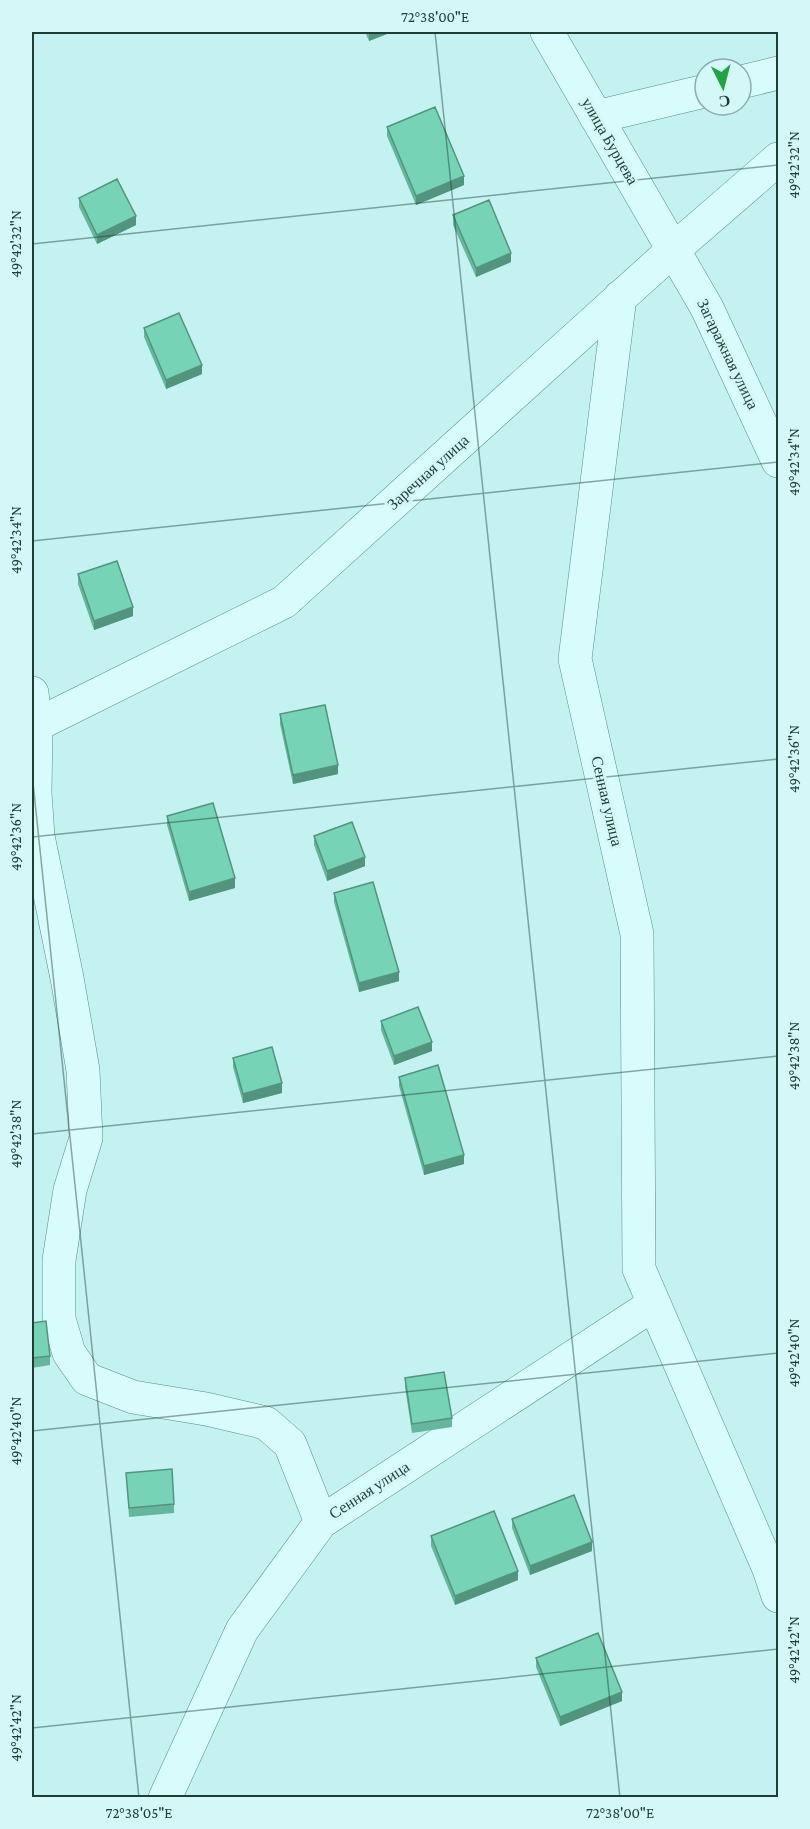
<svg xmlns="http://www.w3.org/2000/svg" width="810" height="1829" viewBox="0 0 810 1829" font-family="'Crimson Pro',serif">
<rect width="100%" height="100%" fill="#c4f2f1"/>
<g fill="none" stroke-linecap="round" stroke-linejoin="round">
<defs>
<path id="minor" d="M547,32L707,308L778,461
M741,82L778,73
M596,117L705,91
M620,297L575,659L637,934L639,1269L769,1569L778,1596
M32,693L36,725L35,793L38,836L67,978L83,1070L86,1138L70,1190L59,1260V1319L69,1353L87,1379L133,1397L206,1409L266,1423L290,1444L321,1522
M32,727L284,602L673,250L778,159
M165,1798L242,1630L321,1522L654,1304"/>
</defs>
<!-- minor casing -->
<use href="#minor" stroke="#588e84" stroke-width="34"/>
<!-- minor -->
<use href="#minor" stroke="#d8fcfb" stroke-width="33"/>
</g>
<!-- wall -->
<path fill="#66b59d" d="M365,32H392L369,41Z
M387,127L464,185L416,205L387,136Z
M79,198L136,225L97,244L79,207Z
M453,215L511,262L476,277L453,225Z
M144,328L202,374L166,389L144,337Z
M78,574L133,616L94,630L78,584Z
M280,714L338,774L293,784L280,724Z
M167,816L235,888L189,901L167,825Z
M314,836L365,866L327,881L314,845Z
M334,893L399,981L359,992L334,902Z
M381,1021L432,1051L394,1065L381,1030Z
M233,1058L282,1093L243,1103L233,1067Z
M399,1077L464,1164L424,1175L399,1086Z
M32,1323L50,1356V1365L32,1368Z
M405,1378L452,1418V1427L412,1433L405,1387Z
M126,1473L174,1504V1513L129,1517Z
M512,1519L592,1551L530,1575L512,1528Z
M431,1536L518,1580L455,1605L431,1546Z
M536,1658L622,1701L560,1726L536,1667Z"/>
<!-- shaded-wall -->
<path fill="#53947f" d="M369,32H392L369,41Z
M464,176V185L416,205V196Z
M136,216V225L97,244V235Z
M511,253V262L476,277V268Z
M202,365V374L166,389V380Z
M133,607V616L94,630V621Z
M338,765V774L293,784V775Z
M365,857V866L327,881V871Z
M235,878V888L189,901V892Z
M399,972V981L359,992V983Z
M432,1042V1051L394,1065V1056Z
M282,1083V1093L243,1103V1094Z
M464,1155V1164L424,1175V1166Z
M592,1542V1551L530,1575V1566Z
M518,1571V1580L455,1605V1596Z
M622,1692V1701L560,1726V1717Z"/>
<!-- building -->
<path fill="#77d3b6" stroke="#53947f" stroke-width="1.5" d="M435,107L464,176L416,196L387,127Z
M117,179L136,216L97,235L79,198Z
M489,200L511,253L476,268L453,215Z
M179,313L202,365L166,380L144,328Z
M117,561L133,607L94,621L78,574Z
M325,705L338,765L293,775L280,714Z
M213,803L235,878L189,892L167,816Z
M352,822L365,857L327,871L314,836Z
M373,882L399,972L359,983L334,893Z
M418,1007L432,1042L394,1056L381,1021Z
M272,1047L282,1083L243,1094L233,1058Z
M438,1065L464,1155L424,1166L399,1077Z
M46,1321L50,1356L32,1358V1323Z
M444,1372L452,1418L412,1424L405,1378Z
M172,1469L174,1504L129,1508L126,1473Z
M574,1495L592,1542L530,1566L512,1519Z
M494,1511L518,1571L455,1596L431,1536Z
M598,1633L622,1692L560,1717L536,1658Z"/>
<!-- ticks -->
<path fill="none" stroke="#1e3d35" stroke-width="1.5" stroke-opacity="0.45" d="M435,32L620,1798M32,244L778,165M32,541L778,462M32,773L139,1798M32,837L778,759M32,1134L778,1056M32,1431L778,1353M32,1728L778,1649"/>
<g text-anchor="middle" dominant-baseline="central" stroke-width="6" stroke-linejoin="round" paint-order="stroke">
<!-- street labels -->
<g font-size="16" fill="#1e3d35" stroke="#d4f8f8">
<text transform="translate(610 141) rotate(60)">улица Бурцева</text>
<text transform="translate(728 354) rotate(64)">Загаражная улица</text>
<text transform="translate(428 472) rotate(-42)">Заречная улица</text>
<text transform="translate(607 801) rotate(77)">Сенная улица</text>
<text transform="translate(369 1490) rotate(-33)">Сенная улица</text>
</g>
</g>
<!-- border -->
<rect width="810" height="1829" fill="none" stroke="#d4f8f8" stroke-width="66"/>
<!-- north arrow -->
<g transform="translate(723 87) rotate(174)"><circle r="28" fill="#d4f8f8" stroke="#8badaa" stroke-width="1.5"/>
<path d="M0-4.5L10 22L0 15L-10 22Z" fill="#23a344"/>
<text y="-9" font-size="16" font-weight="bold" text-anchor="middle" fill="#1e3d35">С</text>
</g>
<rect x="33" y="33" width="744" height="1763" fill="none" stroke="#1e3d35" stroke-width="2"/>
<g font-size="15" text-anchor="middle" fill="#1e3d35">
<text x="435" y="22">72°38'00"E</text>
<text transform="translate(794 165) rotate(-90)" y="5">49°42'32"N</text>
<text transform="translate(16 244) rotate(-90)" y="5">49°42'32"N</text>
<text transform="translate(794 462) rotate(-90)" y="5">49°42'34"N</text>
<text transform="translate(16 540) rotate(-90)" y="5">49°42'34"N</text>
<text transform="translate(794 759) rotate(-90)" y="5">49°42'36"N</text>
<text transform="translate(16 837) rotate(-90)" y="5">49°42'36"N</text>
<text transform="translate(794 1056) rotate(-90)" y="5">49°42'38"N</text>
<text transform="translate(16 1134) rotate(-90)" y="5">49°42'38"N</text>
<text transform="translate(794 1353) rotate(-90)" y="5">49°42'40"N</text>
<text transform="translate(16 1431) rotate(-90)" y="5">49°42'40"N</text>
<text transform="translate(794 1650) rotate(-90)" y="5">49°42'42"N</text>
<text transform="translate(16 1728) rotate(-90)" y="5">49°42'42"N</text>
<text x="139" y="1818">72°38'05"E</text>
<text x="620" y="1818">72°38'00"E</text>
</g>
</svg>
